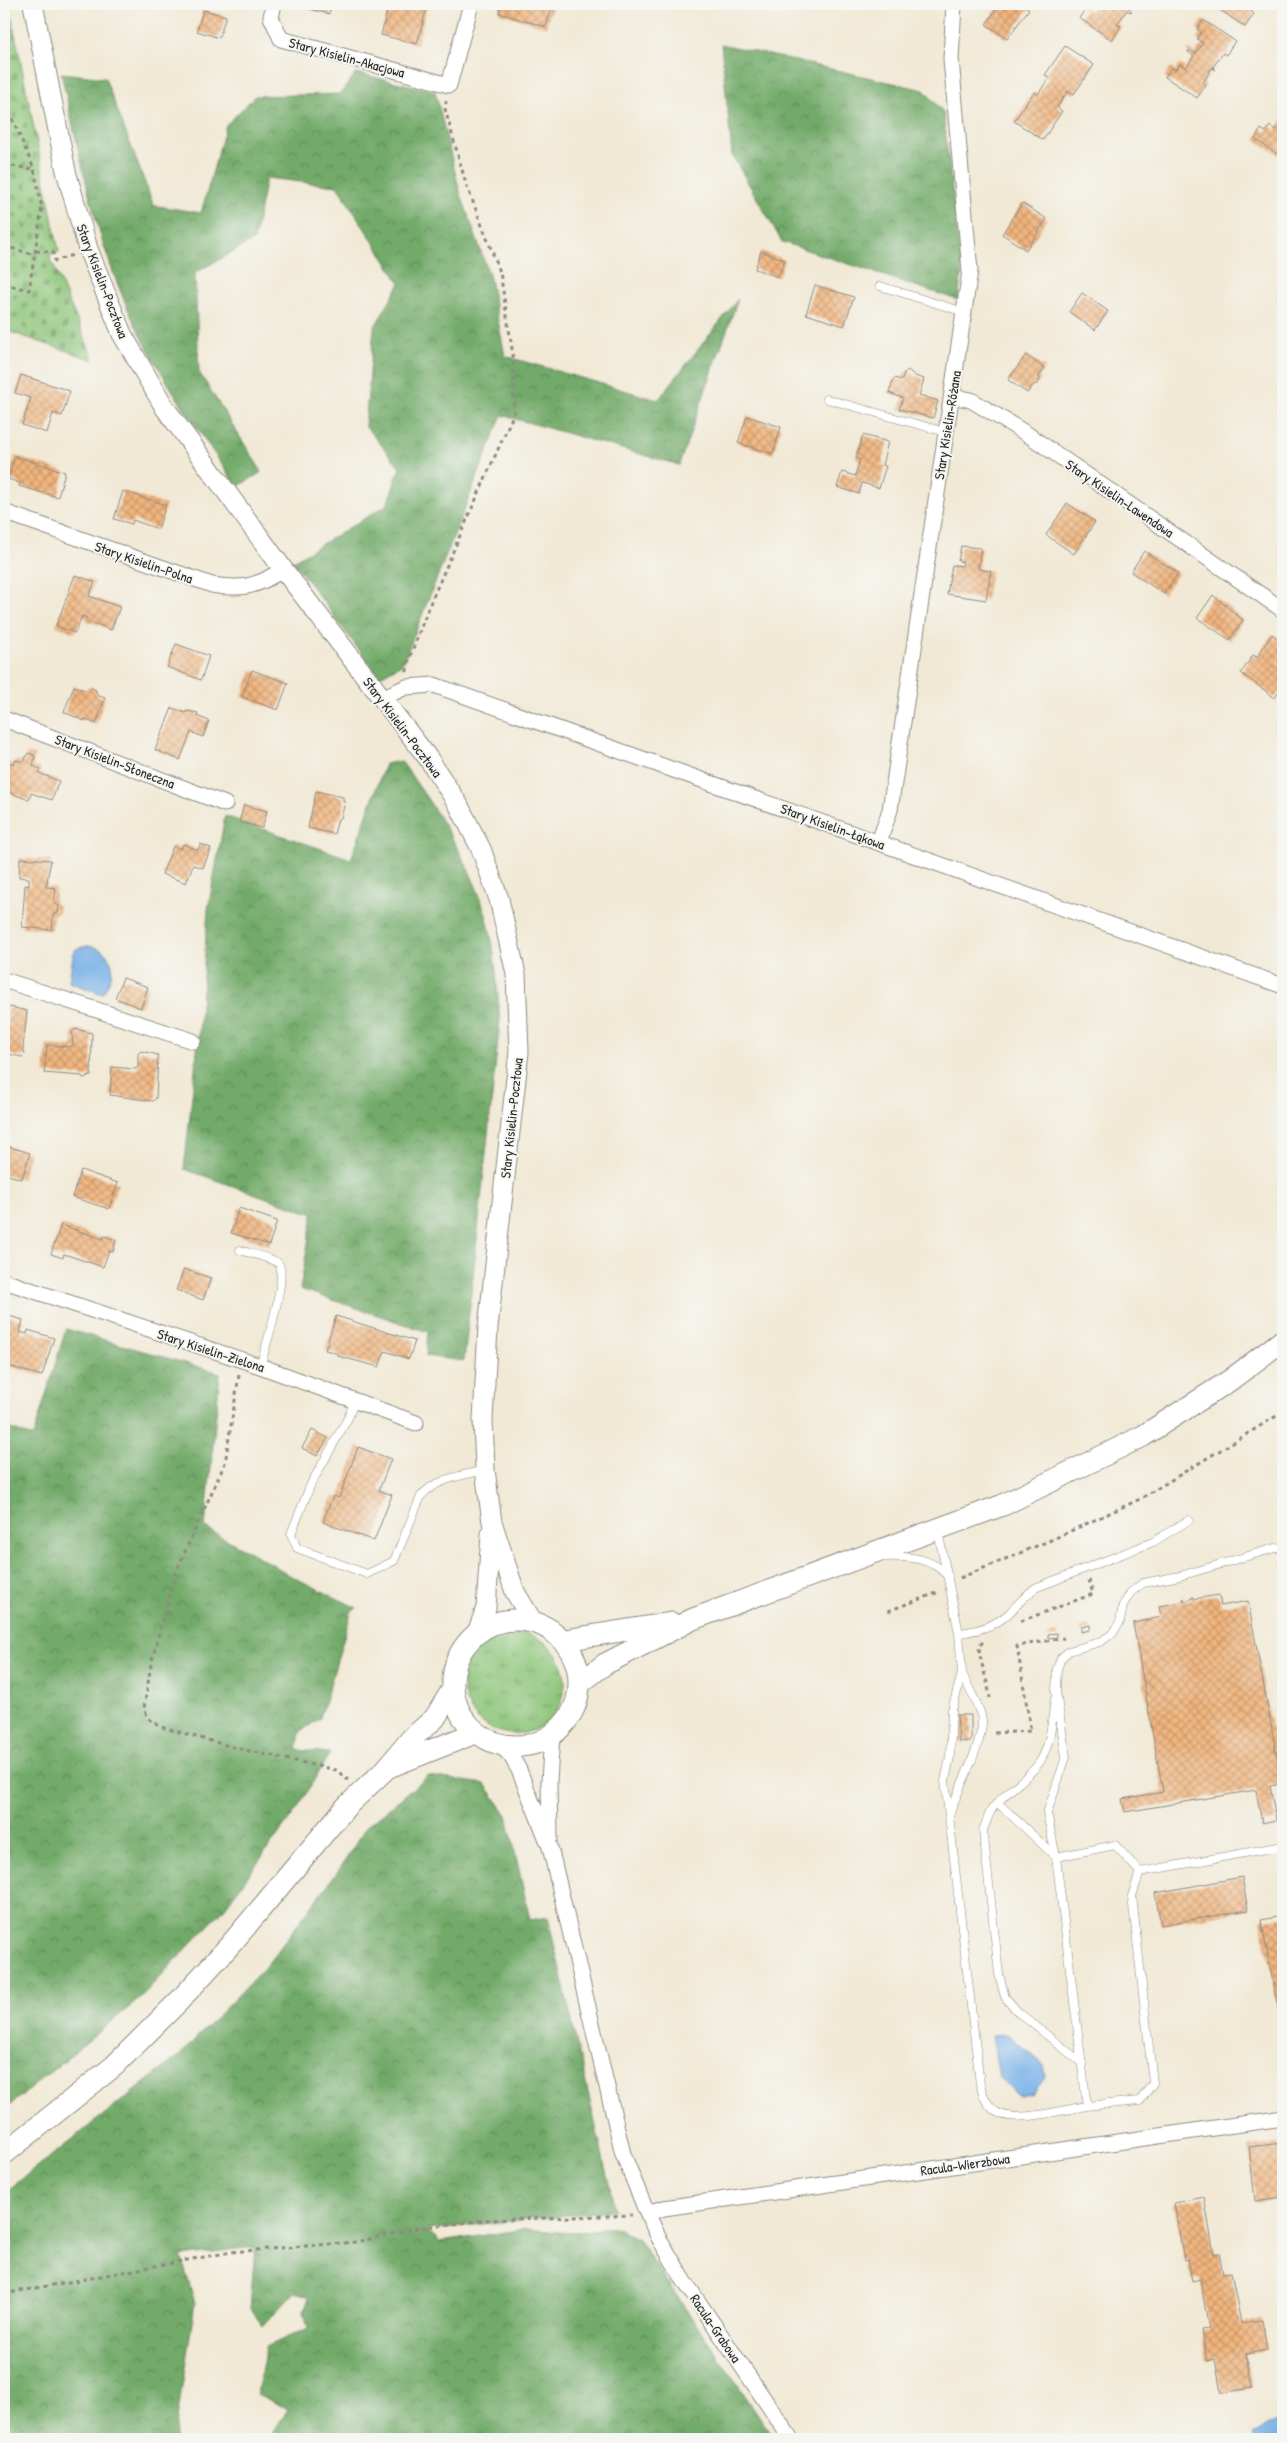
<svg xmlns="http://www.w3.org/2000/svg" width="1287" height="2443" viewBox="0 0 1287 2443" font-family="'Patrick Hand',sans-serif">
<defs>
<pattern id="grass-tufts" width="24" height="20" patternUnits="userSpaceOnUse" patternTransform="scale(1.25)"><rect width="24" height="20" fill="#8dc579"/><path d="M3 7l-1-3M5 7V3M7 7l1-3M15 17l-1-3M17 17v-4M19 17l1-3" fill="none" stroke="#73a063"/></pattern>
<pattern id="forest-crowns" width="20" height="18" patternUnits="userSpaceOnUse" patternTransform="scale(1.25)"><rect width="20" height="18" fill="#72aa69"/><path d="M2 6a3 3 0 1 1 6 0M12 15a3 3 0 1 1 6 0" fill="none" stroke="#5e8b57"/></pattern>
<pattern id="cemetery-stones" width="16" height="16" patternUnits="userSpaceOnUse" patternTransform="scale(1.25)"><rect width="16" height="16" fill="#8dc579"/><path d="M2 7V4a2 2 0 0 1 4 0v3zM10 15v-3a2 2 0 0 1 4 0v3z" fill="#73a063"/></pattern>
<pattern id="building-cross-hatch" width="8" height="8" patternUnits="userSpaceOnUse" patternTransform="scale(1.25)"><rect width="8" height="8" fill="#f2b67f"/><path d="M0 0l8 8M0 8l8-8" fill="none" stroke="#c49468"/></pattern>
</defs>
<rect width="100%" height="100%" fill="#f6f6f2"/>
<filter id="ink" filterUnits="userSpaceOnUse"><feTurbulence type="fractalNoise" baseFrequency=".02" numOctaves="2"/><feDisplacementMap in="SourceGraphic" scale="10" xChannelSelector="R" yChannelSelector="G"/><feConvolveMatrix kernelMatrix="1 2 1 2 8 2 1 2 1" color-interpolation-filters="sRGB"/></filter>
<filter id="wash" filterUnits="userSpaceOnUse"><feTurbulence type="fractalNoise" baseFrequency=".0096" numOctaves="4" result="noise"/><feDisplacementMap in="SourceGraphic" scale="20" xChannelSelector="R" yChannelSelector="G"/><feGaussianBlur stdDeviation="1.12" result="paint"/><feColorMatrix in="noise" values="0 0 0 0 0 0 0 0 0 0 0 0 0 0 0 0 0 1.4 0 .05"/><feComposite in="paint" operator="in"/></filter>
<g filter="url(#wash)">
<rect width="100%" height="100%" fill="#f1e9d5"/>
<!-- grass -->
<path fill="url(#grass-tufts)" stroke="#5c7852" d="M463 1683a51 51 0 1 1 102 0a51 51 0 1 1-102 0Z"/>
<!-- forest -->
<path fill="url(#forest-crowns)" stroke="#4e6a4a" d="M721,44L924,90L943,112L962,273L958,300L782,242L732,155Z
M61,73L105,78L152,201V205L201,213L226,125L255,96L340,94L356,73L435,91L460,192L489,274L505,356L658,400L738,299L679,465L502,415L403,663L379,677L293,561L387,505L400,467L365,426L374,328L400,283L337,186L266,178L254,240L195,273L199,372L262,472L237,487C201,433 161,379 133,320C96,242 80,156 61,73Z
M401,761C436,810 470,860 487,918C496,951 497,988 500,1021L464,1361L426,1356L428,1332L300,1289L313,1214L184,1169L199,1033L208,909L225,816L351,859L385,764Z
M66,1329L220,1373L205,1528L276,1566L281,1571L357,1608L352,1610L320,1718L300,1732L297,1750L330,1753L297,1809L223,1910L138,2000L4,2110V1442L8,1428L33,1437Z
M428,1776L485,1784L507,1815L530,1920L548,1917L615,2210L427,2230L440,2242L526,2229L570,2233L615,2227L637,2238L775,2439H269L288,2409L257,2394L266,2347L308,2328L304,2312L309,2296L294,2292L263,2326L250,2309L255,2247L181,2256L195,2303L174,2439H4V2193L180,2055L266,1966L341,1867L366,1827Z"/>
<!-- cemetery -->
<path fill="url(#cemetery-stones)" stroke="#5c7852" d="M4,4H9L59,252L49,255L94,360L4,330Z"/>
<!-- water -->
<path fill="#78b1e8" stroke="#526e8a" d="M87,946C100,946 114,957 112,972C111,980 106,988 102,994L69,982L73,955L76,949Z
M1007,2034L1043,2064L1045,2078L1033,2093L1020,2096L999,2078L992,2035Z
M1283,2417V2439H1254L1252,2434Z"/>
<g id="blocks">
<!-- building -->
<path fill="url(#building-cross-hatch)" d="M298,4H332L329,14L298,6Z
M389,4H428L417,44L381,35Z
M501,4H553L546,27L499,13Z
M991,4H1022L1029,9L1007,39L986,24L997,8Z
M1104,4H1131L1128,8L1132,11L1130,12L1127,10L1117,24L1121,26L1112,40L1079,18L1086,9L1090,12L1095,5L1101,9Z
M1214,4H1256L1251,11L1254,14L1245,27L1213,5Z
M203,10L226,16L219,38L197,31Z
M1203,20L1235,41L1226,55L1223,53L1213,67L1216,70L1212,68L1203,83L1206,85L1197,98L1165,77L1171,67L1175,70L1180,64L1186,68L1194,56L1188,52L1189,50L1195,54L1203,43L1197,39L1201,32L1197,29Z
M1065,46L1094,65L1074,94L1068,91L1057,107L1062,111L1043,140L1014,121L1034,92L1038,94L1049,78L1045,75Z
M1283,119V158L1255,139L1261,129L1266,132L1270,126L1276,130Z
M1022,203L1047,219L1026,250L1002,234Z
M761,251L785,260L778,277L755,269Z
M815,285L854,297L844,326L806,314Z
M1082,293L1108,311L1095,330L1069,312Z
M1026,355L1045,368L1039,376L1040,380L1037,384L1033,385L1027,393L1008,380Z
M908,370L915,376L924,379L919,395L938,401L933,418L899,409L903,398L889,393L894,378L902,380L904,373Z
M21,375L70,391L62,416L53,413L47,433L22,425L31,398L15,393Z
M747,416L781,427L773,454L738,443Z
M863,435L888,442L882,465L886,466L879,488L862,483L859,494L837,487L842,472L855,476L860,460L856,458Z
M15,456L65,472L58,497L19,486L20,483L8,479Z
M123,491L166,505L158,529L133,520L132,524L114,519Z
M1067,503L1095,522L1074,554L1046,535Z
M961,546L981,548L978,569L991,571L986,600L947,594L952,565L962,566L963,562L958,561Z
M1144,551L1178,573L1164,594L1131,572Z
M75,575L95,582L89,596L120,607L111,630L86,620L87,618L82,616L75,633L56,626Z
M1213,595L1243,620L1230,640L1197,618Z
M1272,634L1283,642V653L1277,662L1283,667V691L1281,689L1275,698L1241,673L1253,655L1257,657Z
M176,644L209,656L201,680L167,667Z
M252,670L288,683L278,710L242,697Z
M74,686L85,690L90,687L96,690L97,695L105,698L96,724L84,719V721L64,712Z
M172,708L186,713L187,711L198,713L197,716L209,721L203,737L191,732L180,760L155,750Z
M29,753L35,756L33,766L41,769L39,773L59,781L52,800L31,793L29,800L5,791L8,783L4,781L5,761L14,764L16,760L24,762L27,754Z
M316,791L343,797V801L345,802L341,818L338,819L334,834L308,828Z
M244,805L267,811L262,828L239,822Z
M183,844L198,850L200,844L211,848L203,868L193,865L186,883L162,874L173,846L181,849Z
M20,858L51,860L46,887L56,888L54,903L59,906L58,913L53,915L52,930L22,927L25,885L29,886V878L19,877Z
M123,978L148,987L141,1008L115,998Z
M10,1007L27,1011L23,1048L25,1054L22,1057L4,1053V1025L7,1023V1010Z
M75,1029L92,1033L91,1076L83,1078L82,1076L44,1073L47,1045L70,1047L73,1045L72,1032Z
M141,1051L158,1055L156,1098L153,1101L110,1095L112,1067L136,1069L138,1067V1054Z
M4,1145L30,1153L22,1179L4,1174Z
M81,1170L118,1183L109,1209L72,1197Z
M239,1208L277,1221L269,1245L231,1233Z
M61,1225L103,1239L104,1236L116,1240L113,1252L109,1251L103,1267L64,1254L63,1258L51,1254Z
M184,1269L211,1278L203,1300L176,1290Z
M5,1315L23,1320L20,1332L27,1334L28,1330L54,1338L42,1376L8,1366L10,1358L4,1356Z
M336,1316L415,1341L409,1359L385,1351L379,1367L338,1356L339,1354L325,1350Z
M312,1430L328,1438L317,1456L302,1448Z
M358,1447L391,1459L379,1490L392,1495L374,1541L323,1522L333,1496L339,1498Z
M1219,1595L1221,1606L1248,1601L1282,1784L1270,1786L1276,1820L1262,1823L1256,1790L1125,1812L1122,1799L1163,1792L1133,1623L1161,1617L1159,1606L1182,1602L1184,1598V1601L1192,1599V1597H1194V1599Z
M1090,1625V1630L1081,1632V1627Z
M1057,1633V1637L1048,1638V1634Z
M957,1715H971V1741L959,1742Z
M1242,1877L1248,1910L1161,1925L1155,1893Z
M1283,1916V2024H1281L1261,1920Z
M1283,2143V2197L1255,2201L1249,2147Z
M1204,2197L1214,2254L1219,2253L1223,2273L1231,2272L1241,2323L1262,2320L1267,2350L1246,2354L1252,2388L1221,2393L1215,2359L1207,2361L1201,2330L1209,2329L1200,2279L1192,2281L1188,2259L1184,2260L1174,2203Z"/>
</g>
</g>
<g filter="url(#ink)">
<use href="#blocks" fill-opacity="0" stroke="#8e8a80" stroke-width="1"/>
<g fill="none" stroke-linecap="round" stroke-linejoin="round">
<defs>
<path id="service" d="M880,286L964,312
M827,399L945,432
M240,1250C249,1253 271,1258 278,1263C289,1273 265,1350 260,1366
M355,1400L348,1418L311,1484L291,1534L297,1548L367,1574L394,1561L421,1496C435,1479 464,1475 485,1470
M938,1531L959,1633L962,1673L952,1710L950,1757L945,1781L980,2084C983,2095 986,2104 995,2111C1012,2125 1065,2109 1087,2106L1056,1857L1047,1813L1066,1757L1056,1692L1057,1669L1061,1658L1069,1651L1100,1642L1112,1634L1120,1622L1123,1605L1131,1592L1143,1583L1180,1576L1275,1548L1283,1549
M883,1557C908,1556 931,1557 948,1576
M959,1633C977,1631 996,1626 1009,1613C1018,1604 1025,1596 1035,1588L1153,1542L1189,1520
M1055,1699C1052,1719 1051,1746 1039,1763C1026,1781 1005,1791 992,1809C988,1815 986,1824 983,1830L999,1974L1005,1997L1018,2012L1082,2063
M998,1803L1056,1857
M950,1813C957,1791 984,1741 982,1720C981,1708 967,1686 962,1673
M1056,1857L1115,1845L1140,1872L1283,1846
M1087,2106L1140,2101L1153,2083L1132,1896L1140,1872"/>
<path id="minor" d="M274,4L271,17L281,39L449,85L471,4
M952,396L971,400L1027,434L1283,610
M4,512L212,585C241,590 258,587 283,569
M382,698L406,687L434,685L1283,986
M4,719L225,804
M879,842L890,810L970,271L951,59L954,4
M4,980L193,1041
M4,1281L260,1366L416,1423
M499,1744L511,1756L519,1770L550,1847L623,2154L647,2213L660,2240L685,2282L791,2439
M550,1838L549,1781L552,1735
M647,2213L664,2208L1283,2118"/>
<path id="tertiary" d="M33,4L66,171L88,249L122,334L165,408L283,569L428,758L458,804L481,849L499,899L516,974L519,1052L488,1327L483,1419L485,1470L492,1522L515,1592L533,1622
M477,1633L486,1608L491,1534"/>
<path id="secondary" d="M453 1683a63 63 0 1 1 126 0a63 63 0 1 1-126 0Z
M565,1640L671,1623
M579,1684L605,1664L693,1619L1003,1505L1060,1477L1143,1436L1229,1381L1283,1340
M389,1767L475,1733
M4,2154L114,2066L179,2001L231,1944L346,1807L387,1768L411,1739L435,1718L452,1690"/>
</defs>
<!-- service casing -->
<use href="#service" stroke="#8e8a80" stroke-width="9"/>
<!-- minor casing -->
<use href="#minor" stroke="#8e8a80" stroke-width="17"/>
<!-- tertiary casing -->
<use href="#tertiary" stroke="#8e8a80" stroke-width="21"/>
<!-- secondary casing -->
<use href="#secondary" stroke="#8e8a80" stroke-width="23"/>
<!-- path -->
<path stroke="#8e8a80" stroke-width="3" stroke-dasharray="4 4" stroke-linecap="butt" d="M4,47L10,113L34,169L42,208L29,290L4,284
M4,165L34,169
M4,246L35,255
M36,251L53,252L55,261L73,255
M407,672V665L429,606L514,413L513,355L500,272L466,184L445,109L446,101
M239,1375L225,1463L175,1574L151,1664L144,1708L148,1718L161,1727L236,1748L336,1770L348,1780
M960,1578L1051,1540L1140,1499L1283,1412
M888,1611L939,1592
M1021,1621L1093,1594L1089,1580
M983,1642L979,1646C980,1664 988,1681 990,1698
M994,1733L1031,1731L1017,1646L1064,1638
M4,2294L231,2252L356,2242L417,2228L485,2220L632,2215"/>
<!-- service -->
<use href="#service" stroke="#fff" stroke-width="8"/>
<!-- minor -->
<use href="#minor" stroke="#fff" stroke-width="15"/>
<!-- tertiary -->
<use href="#tertiary" stroke="#fff" stroke-width="19"/>
<!-- secondary -->
<use href="#secondary" stroke="#fff" stroke-width="21"/>
</g>
</g>
<g text-anchor="middle" dominant-baseline="central" stroke-width="4" stroke-linejoin="round" paint-order="stroke">
<!-- street labels -->
<g font-size="14" fill="#2b2b2b" stroke="#f6f6f2">
<text transform="translate(347 57) rotate(15)">Stary Kisielin-Akacjowa</text>
<text transform="translate(103 281) rotate(69)">Stary Kisielin-Pocztowa</text>
<text transform="translate(947 425) rotate(-81)">Stary Kisielin-Różana</text>
<text transform="translate(1120 498) rotate(34)">Stary Kisielin-Lawendowa</text>
<text transform="translate(144 562) rotate(19)">Stary Kisielin-Polna</text>
<text transform="translate(403 727) rotate(53)">Stary Kisielin-Pocztowa</text>
<text transform="translate(115 761) rotate(21)">Stary Kisielin-Słoneczna</text>
<text transform="translate(833 826) rotate(20)">Stary Kisielin-Łąkowa</text>
<text transform="translate(511 1118) rotate(-84)">Stary Kisielin-Pocztowa</text>
<text transform="translate(211 1350) rotate(18)">Stary Kisielin-Zielona</text>
<text transform="translate(965 2164) rotate(-8)">Racula-Wierzbowa</text>
<text transform="translate(716 2328) rotate(56)">Racula-Grabowa</text>
</g>
</g>
<!-- margin -->
<rect width="1287" height="2443" fill="none" stroke="#f6f6f2" stroke-width="20"/>
</svg>
